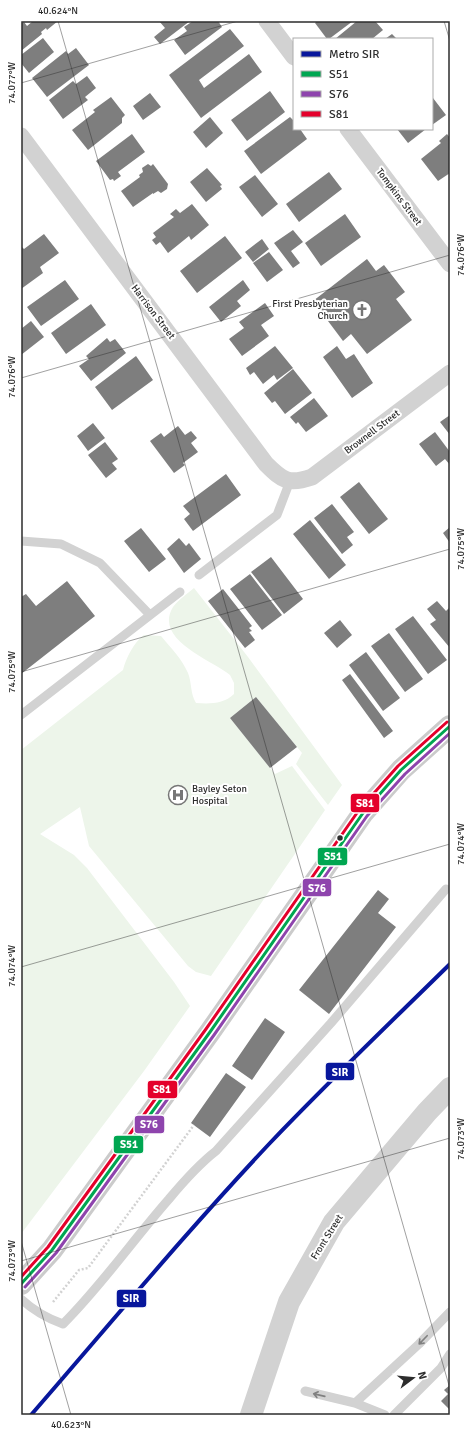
<svg xmlns="http://www.w3.org/2000/svg" width="471" height="1436" viewBox="0 0 471 1436" font-family="Signika,sans-serif">
<rect width="100%" height="100%" fill="#fff"/>
<!-- green -->
<path fill="#edf5ea" d="M194,588L248,657L342,785L328,805L296,764L302,753L256,697L230,718L275,774L292,766L325,810L211,976L196,972L188,966L89,846L80,807L40,834L74,855L87,868L174,982L190,1006L144,1071L21,1234V750L123,670C126,658 134,642 144,635L161,636C171,648 182,659 188,673C192,683 190,693 196,703C210,704 224,704 234,694V683L230,675C212,660 153,640 173,607C178,600 187,594 194,588Z"/>
<!-- building -->
<path fill="#7e7e7e" d="M33,21H58L47,30L46,28L41,32L42,34L21,51V24L24,22L27,26Z
M159,21H190L160,44L154,37L165,28Z
M193,21H218L222,27L185,55L174,40L187,31L184,27Z
M317,21H353L329,39H327L315,23Z
M357,21H375L383,30L372,39H335Z
M230,29L244,46L199,80L204,88L249,54L262,72L201,118L169,75Z
M392,34L397,39H385Z
M43,38L54,52L29,73L21,63V55Z
M76,48L89,65L47,97L32,78L66,51L68,54Z
M87,76L96,88L85,97L88,100L63,119L49,100L73,81L76,84Z
M270,91L285,112L247,141L231,120Z
M150,93L161,107L143,120L133,106Z
M111,97L125,115L122,118V123L88,150L72,130L95,112L93,110Z
M433,98L446,115L432,125V99Z
M210,117L223,133L206,148L193,132Z
M290,117L294,121V129H300L307,139L261,174L244,151Z
M397,129H426L408,143Z
M132,134L145,152L118,172L121,176L114,181L113,179L110,180L96,161Z
M447,134L450,138V173L438,181L421,159L441,143L439,141Z
M148,164L151,166L153,164L168,184L167,189L161,193L158,191L153,194V193L133,207L121,191L140,177L139,175L143,172L142,168Z
M207,168L222,185L220,186L222,189L206,202L190,182Z
M329,172L342,189L299,222L286,204Z
M255,175L278,204L262,217L239,187Z
M192,204L209,225L191,240L189,236L168,253L160,242L156,245L152,240L156,237L153,233L174,217L170,214L176,209L180,213Z
M345,214L361,237L321,266L305,243Z
M293,230L303,242L291,251L300,263L293,268L274,243Z
M44,234L59,253L40,267L43,273L21,289V246L24,249Z
M225,236L242,258L197,293L180,271Z
M262,239L269,249L253,262L245,252Z
M269,252L283,270L267,282L253,263Z
M367,259L376,271L384,265L405,292L396,299L412,320L367,354L351,334L343,341L313,301Z
M65,280L79,299L41,326L27,307Z
M243,280L250,290L237,301L241,306L221,322L209,307Z
M265,303L274,316L261,325L269,336L242,356L229,339L244,328L239,322Z
M91,304L106,325L66,354L51,333Z
M31,321L44,337L21,355V329Z
M107,338L110,342L115,339L126,353L91,381L79,366L89,359L86,356Z
M275,346L293,368L277,380L274,375L263,384L254,372L250,375L246,368Z
M337,346L346,359L354,354L373,383L352,398L323,357Z
M136,356L153,380L112,410L95,387Z
M293,369L312,393L285,414L275,401L272,403L264,393Z
M314,398L328,416L306,432L298,422L296,424L290,417Z
M450,415V435L440,422Z
M93,423L105,438L88,451L77,436Z
M178,426L185,435L191,431L197,438L191,443L198,452L183,463L185,465L174,473L150,441L161,433L164,437Z
M435,432L450,452V465L445,459L436,466L419,444Z
M105,442L118,459L112,463L117,469L106,478L88,455Z
M226,474L241,495L193,531L184,519L190,514L183,506Z
M359,482L388,519L369,534L340,497Z
M332,504L354,532L347,537L353,545L342,554L314,518Z
M310,520L346,565L329,579L293,534Z
M450,527V543L443,533Z
M141,528L166,559L149,572L124,541Z
M179,538L186,546L189,543L201,559L184,573L167,549Z
M271,557L303,599L284,614L251,572Z
M250,574L282,615L262,630L230,589Z
M67,581L95,616L21,674V597L26,594L36,606Z
M223,589L252,626L249,628L252,631L249,632L255,640L245,648L208,601Z
M437,601L446,611L450,607V648L430,624L436,620L427,609Z
M413,616L447,660L428,674L395,629Z
M340,620L352,635L337,648L324,633Z
M389,633L423,679L405,692L371,646Z
M366,652L400,698L383,711L349,665Z
M350,674L393,731L384,738L342,680Z
M256,697L297,747L270,768L230,718Z
M378,890L389,899L378,913L396,927L329,1014L299,990Z
M265,1018L285,1032L252,1080L232,1066Z
M226,1073L246,1087L210,1137L191,1123Z
M450,1385V1410L441,1401L448,1394L444,1390Z"/>
<g fill="none" stroke-linecap="round" stroke-linejoin="round">
<!-- path -->
<path stroke="#d2d2d2" stroke-width="2.5" stroke-dasharray="2 2" stroke-linecap="butt" d="M53,1302L79,1270L88,1268L194,1125"/>
<!-- service -->
<path stroke="#d2d2d2" stroke-width="9" d="M21,541L61,544L100,563L150,615
M199,575L277,515L290,481
M21,715L180,592
M21,1299C34,1311 46,1318 63,1324C102,1285 133,1240 169,1199C184,1181 198,1165 216,1151L331,1023L446,889
M305,1391L355,1403L419,1344L450,1312
M355,1403L385,1415
M394,1415L441,1368L450,1354"/>
<!-- minor -->
<path stroke="#d2d2d2" stroke-width="17" d="M267,21L294,57
M348,129L450,264
M21,136L266,464C283,481 289,485 312,477L450,373"/>
<!-- tertiary -->
<path stroke="#d2d2d2" stroke-width="22" d="M251,1415L289,1302L334,1222L427,1112L450,1088"/>
<!-- secondary -->
<path stroke="#cbcbcb" stroke-width="22" d="M21,1284L52,1250L210,1032L363,813L401,770L450,726"/>
<defs>
<path id="bus-1" d="M21,1284L52,1250L210,1032L363,813L401,770L450,726"/>
<path id="bus-2" d="M25,1287L56,1253L214,1035L367,816L405,774L450,733"/>
<path id="bus-3" d="M21,1277L48,1247L206,1029L359,810L398,766L447,722"/>
</defs>
<!-- bus-1 casing -->
<use href="#bus-1" stroke="#fff" stroke-width="6"/>
<!-- bus-2 casing -->
<use href="#bus-2" stroke="#fff" stroke-width="6"/>
<!-- bus-3 casing -->
<use href="#bus-3" stroke="#fff" stroke-width="6"/>
<!-- bus-1 -->
<use href="#bus-1" stroke="#00a651" stroke-width="3"/>
<!-- bus-2 -->
<use href="#bus-2" stroke="#8e44ad" stroke-width="3"/>
<!-- bus-3 -->
<use href="#bus-3" stroke="#e4002b" stroke-width="3"/>
<defs>
<path id="metro-1" d="M31,1415C110,1324 187,1231 270,1143C328,1082 390,1023 450,964"/>
</defs>
<!-- metro-1 casing -->
<use href="#metro-1" stroke="#fff" stroke-width="7"/>
<!-- metro-1 -->
<use href="#metro-1" stroke="#08179c" stroke-width="4"/>
</g>
<!-- one-way arrows -->
<defs><path id="oneway-shaft" d="M-6 0H5M1.5-3L5.5 0L1.5 3" fill="none" stroke-width="1.6" stroke-linecap="round" stroke-linejoin="round"/></defs>
<g stroke="#808080">
<use href="#oneway-shaft" transform="translate(423 1340) rotate(134)"/>
<use href="#oneway-shaft" transform="translate(319 1395) rotate(-167)"/>
</g>
<!-- ticks -->
<path fill="none" stroke="#2d2d2d" stroke-width="1" stroke-opacity="0.45" d="M58,21L450,1389M444,21L450,41M21,83L238,21M21,378L450,255M21,672L450,549M21,967L450,844M21,1241L71,1415M21,1261L450,1138"/>
<!-- icons -->
<defs>
<symbol id="church-ring" viewBox="-11 -11 22 22"><circle r="9.5" fill="#fff" stroke="#767676" stroke-width="1.5"/><path d="M-1.2-6h2.4v3.5h3.3v2.4h-3.3V6h-2.4V-.1h-3.3v-2.4h3.3Z" fill="#767676"/></symbol>
<symbol id="hospital-ring" viewBox="-11 -11 22 22"><circle r="9.5" fill="#fff" stroke="#767676" stroke-width="1.5"/><path d="M-5-5h3v3.5h4V-5h3V5h-3V1.5h-4V5h-3Z" fill="#767676"/></symbol>
</defs>
<g fill-rule="evenodd">
<use href="#church-ring" x="351" y="299" width="22" height="22"/>
<use href="#hospital-ring" x="167" y="784" width="22" height="22"/>
</g>
<!-- markers -->
<circle fill="#2d2d2d" stroke="#fff" stroke-width="1.5" cx="340" cy="838" r="3.5"/>
<g text-anchor="middle" dominant-baseline="central" stroke-width="4" stroke-linejoin="round" paint-order="stroke">
<!-- street labels -->
<g font-size="10" fill="#2d2d2d" stroke="#fff">
<text transform="translate(399 197) rotate(53)">Tompkins Street</text>
<text transform="translate(153 312) rotate(53)">Harrison Street</text>
<text transform="translate(372 432) rotate(-37)">Brownell Street</text>
<text transform="translate(327 1237) rotate(-58)">Front Street</text>
</g>
<!-- poi labels -->
<g font-size="10" fill="#2d2d2d" stroke="#fff" text-anchor="end">
<text x="348" y="304">First Presbyterian<tspan x="348" dy="12">Church</tspan></text>
<text x="192" y="789" text-anchor="start">Bayley Seton<tspan x="192" dy="12">Hospital</tspan></text>
</g>
</g>
<g stroke="#fff" stroke-width="1.5">
<rect x="350" y="793" width="30" height="20" rx="4" fill="#e4002b"/>
<rect x="317" y="847" width="31" height="19" rx="4" fill="#00a651"/>
<rect x="302" y="878" width="30" height="19" rx="4" fill="#8e44ad"/>
<rect x="325" y="1062" width="30" height="19" rx="4" fill="#08179c"/>
<rect x="147" y="1080" width="31" height="19" rx="4" fill="#e4002b"/>
<rect x="134" y="1115" width="31" height="19" rx="4" fill="#8e44ad"/>
<rect x="113" y="1135" width="31" height="19" rx="4" fill="#00a651"/>
<rect x="116" y="1289" width="31" height="19" rx="4" fill="#08179c"/>
</g>
<g font-size="11" text-anchor="middle" font-weight="bold" fill="#fff">
<text x="365" y="807">S81</text>
<text x="333" y="860">S51</text>
<text x="317" y="892">S76</text>
<text x="340" y="1076">SIR</text>
<text x="162" y="1093">S81</text>
<text x="149" y="1128">S76</text>
<text x="129" y="1148">S51</text>
<text x="131" y="1302">SIR</text>
</g>
<!-- border -->
<rect width="471" height="1436" fill="none" stroke="#ffffff" stroke-width="44"/>
<!-- legend -->
<rect x="293" y="38" width="140" height="92" fill="#ffffff" stroke="#ababab"/>
<rect x="301" y="51" width="20" height="6" fill="#08179c" stroke="#ababab"/>
<text x="329" y="58" font-size="12" fill="#2d2d2d">Metro SIR</text>
<rect x="301" y="71" width="20" height="6" fill="#00a651" stroke="#ababab"/>
<text x="329" y="78" font-size="12" fill="#2d2d2d">S51</text>
<rect x="301" y="91" width="20" height="6" fill="#8e44ad" stroke="#ababab"/>
<text x="329" y="98" font-size="12" fill="#2d2d2d">S76</text>
<rect x="301" y="111" width="20" height="6" fill="#e4002b" stroke="#ababab"/>
<text x="329" y="118" font-size="12" fill="#2d2d2d">S81</text>
<!-- north arrow -->
<g transform="translate(413 1378) rotate(74)" stroke="#ffffff" stroke-width="3" paint-order="stroke">
<path d="M0-3L7 15L0 10L-7 15Z" fill="#2d2d2d"/>
<text y="-6" font-size="11" font-weight="bold" text-anchor="middle" fill="#2d2d2d">N</text>
</g>
<rect x="22" y="22" width="427" height="1392" fill="none" stroke="#2d2d2d" stroke-width="1.5"/>
<g font-size="10" text-anchor="middle" fill="#2d2d2d">
<text x="58" y="14">40.624°N</text>
<text transform="translate(11 83) rotate(-90)" y="4">74.077°W</text>
<text transform="translate(460 255) rotate(-90)" y="4">74.076°W</text>
<text transform="translate(11 377) rotate(-90)" y="4">74.076°W</text>
<text transform="translate(460 549) rotate(-90)" y="4">74.075°W</text>
<text transform="translate(11 672) rotate(-90)" y="4">74.075°W</text>
<text transform="translate(460 844) rotate(-90)" y="4">74.074°W</text>
<text transform="translate(11 966) rotate(-90)" y="4">74.074°W</text>
<text transform="translate(460 1139) rotate(-90)" y="4">74.073°W</text>
<text transform="translate(11 1261) rotate(-90)" y="4">74.073°W</text>
<text x="71" y="1428">40.623°N</text>
</g>
</svg>
